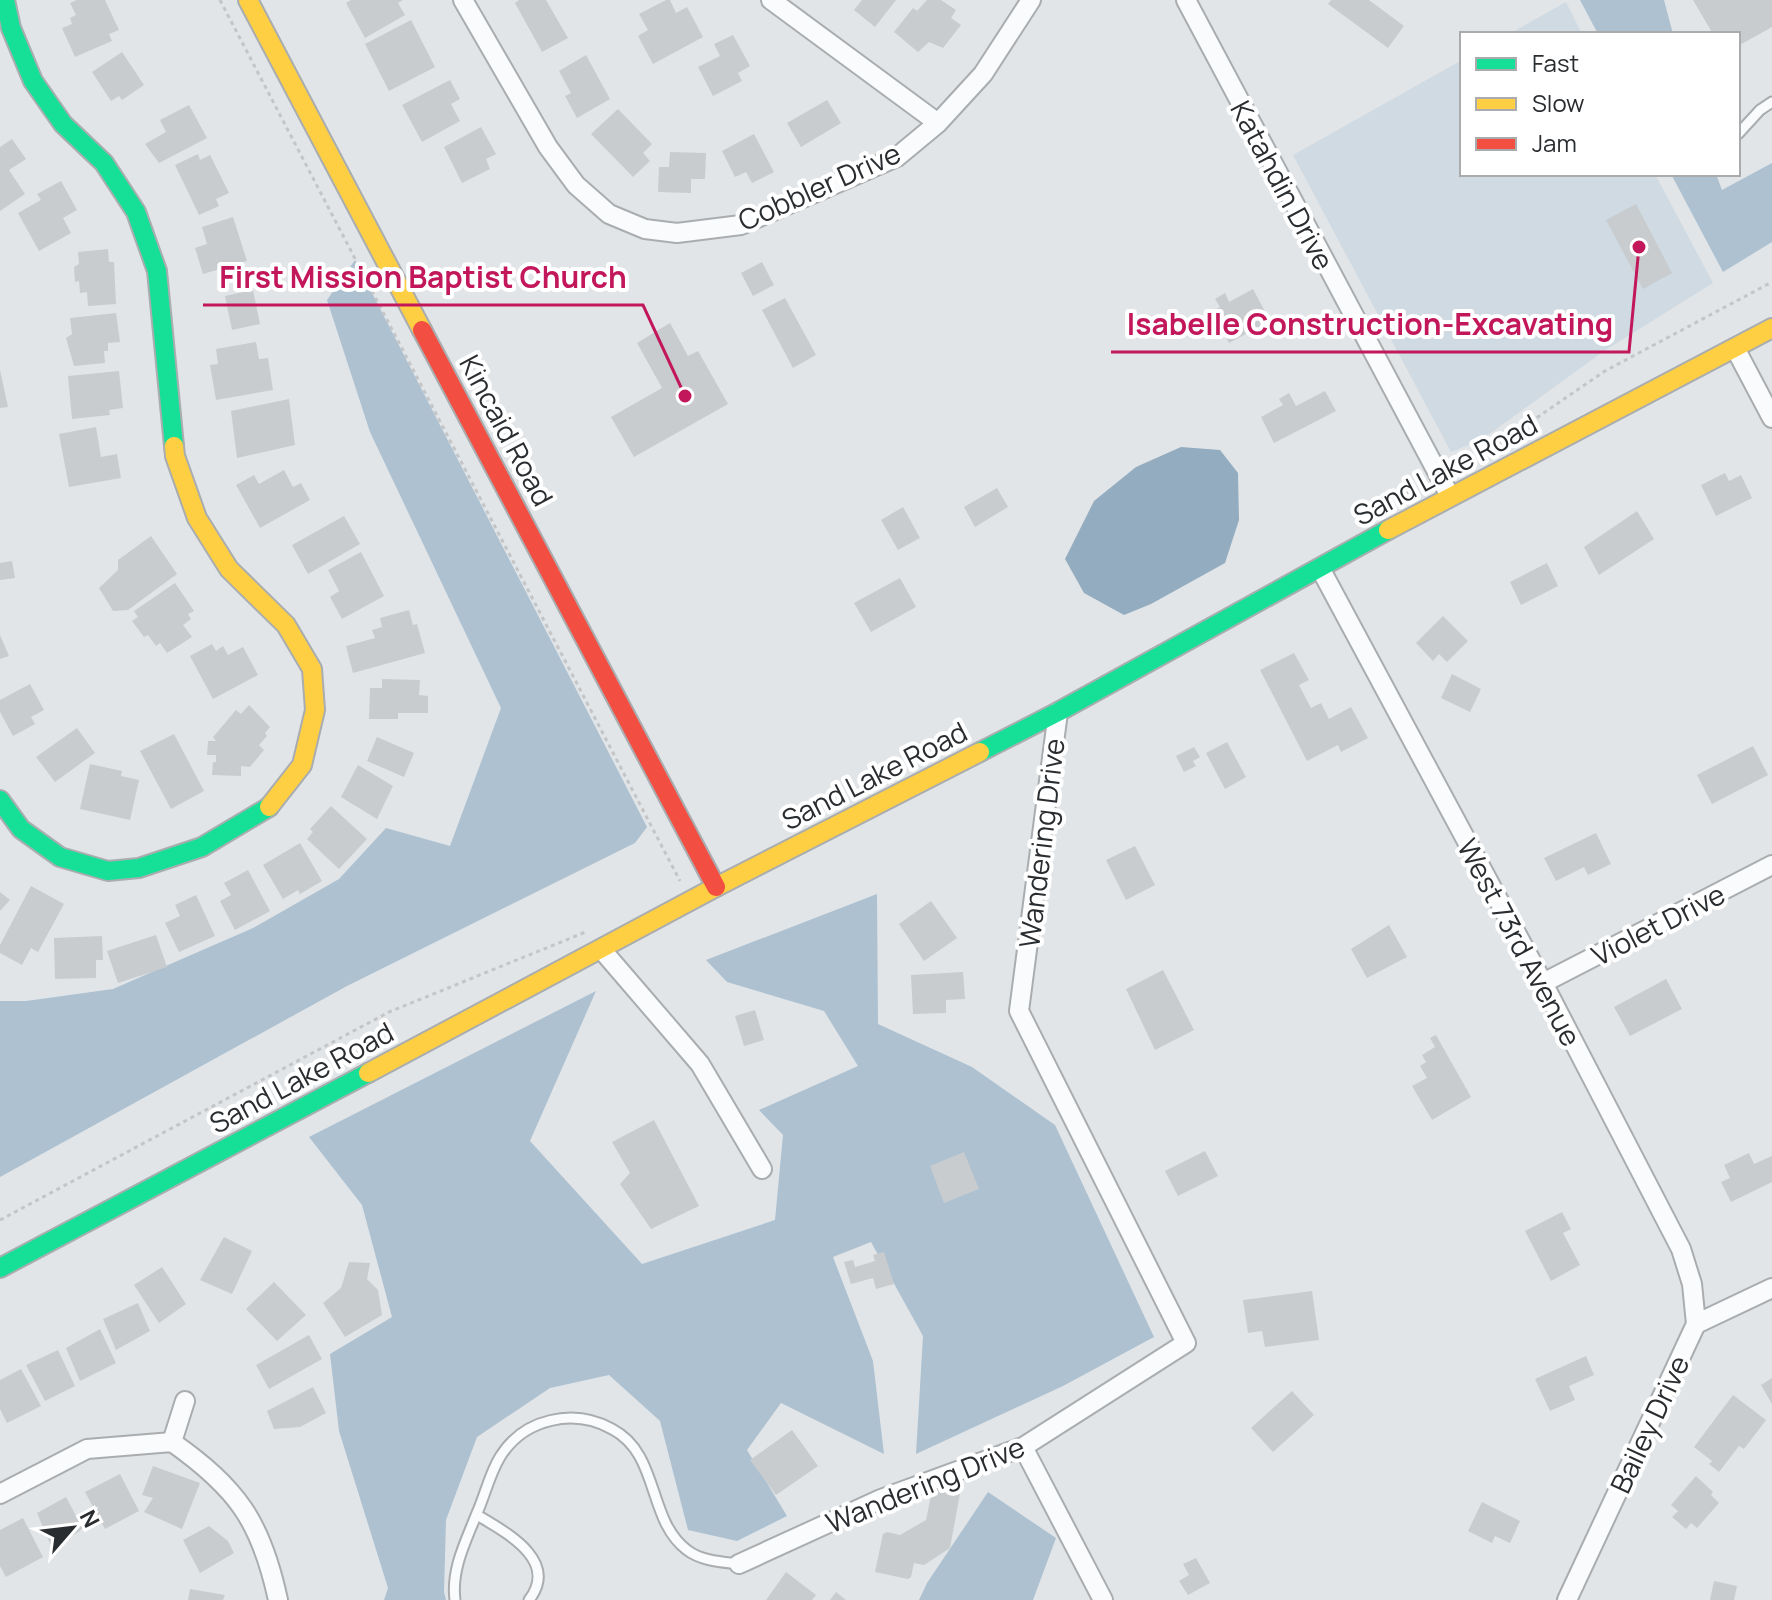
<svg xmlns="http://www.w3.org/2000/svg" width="1772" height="1600" viewBox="0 0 1772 1600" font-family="Manrope,sans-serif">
<rect width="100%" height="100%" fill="#e1e5e8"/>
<!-- built -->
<path fill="#d0dae2" d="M1566,2L1582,34H1509Z
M1462,60V174H1655L1713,283L1604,351L1481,440L1451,452L1293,155Z"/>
<!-- forest -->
<path fill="#adc1d1" d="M1580,0H1664L1673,34H1598Z
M1772,163V242L1723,272L1671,174H1716L1722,190Z
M355,260L647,827L635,843L347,986L0,1177V1001H26L113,989L253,928L339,879L386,828L450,846L501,708L370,432L327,300Z
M877,894L878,1024L972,1067L1055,1125L1154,1337L1063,1386L916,1454L923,1336L871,1242L833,1257L873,1361L884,1454L781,1403L747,1450L787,1516L737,1541L688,1530L660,1421L609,1375L550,1388L477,1437L446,1520L444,1592L446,1600H384L388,1588L339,1431L330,1354L392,1317L362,1205L309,1137L596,991L530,1141L642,1264L775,1220L783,1135L759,1110L858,1066L824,1011L727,982L706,960Z
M988,1492L1056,1538L1033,1600H919L927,1583Z"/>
<!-- water -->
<path fill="#93acbf" d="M1181,447L1220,450L1238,473L1239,520L1225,563L1151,604L1124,615L1084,593L1065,559L1094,501L1136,467Z"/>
<!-- building -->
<path fill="#c8ccce" d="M77,0H105L119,30L109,34L112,41L75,57L62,28L72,24L70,18L76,15L70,3Z
M351,0H403L398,3L405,15L365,38L346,3Z
M519,0H546L568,38L542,52L515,3Z
M666,0H670L676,13L687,7L703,37L653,64L638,36L648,30L639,14Z
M862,0H896L875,27L854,10Z
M927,0H941L956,10L951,18L961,25L943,48L929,42L918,52L894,32L913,8L917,11Z
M1331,0H1369L1404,26L1388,48L1328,4Z
M1693,0H1772V27L1738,46V34H1713Z
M411,20L435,67L389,91L365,44Z
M733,35L750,66L738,73L742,81L713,96L698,67L720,56L714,44Z
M122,52L144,85L122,100L119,96L111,101L92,72Z
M586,55L610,99L577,118L565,96L571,93L559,71Z
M450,80L460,99L451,104L460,121L422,142L402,105Z
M827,100L841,123L801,147L787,123Z
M189,105L207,138L159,163L145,144L166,132L160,120Z
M618,109L652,144L643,153L650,161L633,177L591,134Z
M481,127L496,154L486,159L490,169L462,183L444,147Z
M754,134L774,172L752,183L746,172L735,177L722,151Z
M12,139L26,159L9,170L25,194L0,211V147Z
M670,152L706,153L705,179H691V193L658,192L659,167H669Z
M198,154L200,160L210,155L229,193L216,199L219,206L199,215L175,165Z
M61,181L77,210L63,218L71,233L39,251L18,213L41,200L37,194Z
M1636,204L1672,273L1643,289L1606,220Z
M233,217L247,261L203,274L195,248L207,244L202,227Z
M108,249L109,262H114L116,304L88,306L87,292L80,293L79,281L75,282L74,267L79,264L78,252Z
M762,262L774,285L753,296L741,273Z
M1253,289L1270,321L1229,343L1213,311L1220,307L1215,299L1225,293L1229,302Z
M253,290L260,324L232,330L225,296Z
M785,298L816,355L793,368L762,310Z
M116,313L120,342L108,343V351H104L105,363L74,366L66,338L72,334L70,318Z
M670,323L688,356L698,351L728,404L634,457L611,417L662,388L637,343Z
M256,342L259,359L268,358L273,390L216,400L210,365L218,364L216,349Z
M0,370L8,407L0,408Z
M119,371L123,408L109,410L110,415L72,419L68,376Z
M1325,391L1336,411L1274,443L1261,417L1283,405L1279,399L1289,393L1296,406Z
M289,399L295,445L237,458L231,411Z
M96,427L101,457L117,454L121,478L69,487L59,434Z
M284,470L293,487L301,483L310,500L260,528L236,485L254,475L259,484Z
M1725,473L1729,481L1741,475L1752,498L1716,516L1701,485Z
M997,488L1008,507L975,527L964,507Z
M903,507L920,538L898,550L881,520Z
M1637,511L1654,539L1599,575L1584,547Z
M344,516L360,544L308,574L292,545Z
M151,536L177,574L128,610L113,611L99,588L118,570V560Z
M361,552L384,596L342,619L330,597L339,591L328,570Z
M12,561L15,578L0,580V563Z
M1547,563L1558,586L1521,605L1510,582Z
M900,578L916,607L871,632L854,603Z
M175,583L194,611L188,614L191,619L183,625L192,637L167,653L160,643L156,646L148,635L144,637L132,621L138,617L134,611Z
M409,610L413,625L417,624L425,653L353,673L346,646L375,638L372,630L382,627L380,618Z
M1443,616L1468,641L1447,662L1439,654L1433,661L1416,643Z
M0,635L9,656L0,659Z
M212,644L216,651L223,646L228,655L243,647L258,675L213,699L190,656Z
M1294,653L1309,680L1299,685L1311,708L1321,703L1329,719L1351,707L1368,738L1341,752L1338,745L1307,761L1260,670Z
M1452,674L1481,689L1470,712L1441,698Z
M382,679L420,680L419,695L428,696V713H398V719H369L370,688H382Z
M30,684L44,710L31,717L35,724L13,736L0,712V700Z
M249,705L270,727L265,733L267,736L259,745L264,750L250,767L241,766V776L212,775L213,762H216V755H207L208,741H216L213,737L236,710L241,714Z
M77,728L95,753L55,782L36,757Z
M174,734L204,791L171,809L140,751Z
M377,737L414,753L404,777L367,761Z
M1227,742L1246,777L1225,789L1206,753Z
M1753,746L1768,775L1712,804L1697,775Z
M1194,747L1200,757L1193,761L1196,766L1184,772L1176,756Z
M90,764L122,771L121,776L139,780L130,820L80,809Z
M358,765L393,786L377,819L341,797Z
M331,806L367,839L339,869L307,839L313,832L310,829Z
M1596,833L1611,864L1588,875L1584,867L1556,881L1544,858Z
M300,843L322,881L300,894L298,890L283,899L263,865Z
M1135,846L1155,885L1126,900L1106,860Z
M248,870L270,911L235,930L220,901L231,895L224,883Z
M31,886L64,904L38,952L31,948L22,965L0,953V945Z
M0,892L10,900L0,911Z
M196,895L215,936L179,952L165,923L180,916L175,905Z
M931,901L957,938L924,961L899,924Z
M1389,925L1407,957L1367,978L1351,949Z
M156,935L167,967L118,983L107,951Z
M102,936L103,960H96V978L55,979L54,938Z
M1163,970L1194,1030L1155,1050L1126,989Z
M963,972L965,999L946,1000V1013L913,1014L911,975Z
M1666,979L1682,1009L1630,1036L1614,1007Z
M755,1010L764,1040L744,1046L735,1016Z
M1436,1035L1471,1097L1432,1120L1412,1086L1427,1078L1420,1066L1426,1062L1422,1055L1435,1047L1430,1038Z
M654,1120L699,1206L651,1229L620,1184L630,1173L612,1142Z
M1205,1151L1218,1176L1178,1196L1165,1171Z
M964,1152L979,1189L944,1203L930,1166Z
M1749,1153L1754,1164L1772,1156V1182L1731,1202L1721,1182L1730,1178L1724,1165Z
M1562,1212L1571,1229L1563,1233L1580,1265L1551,1281L1525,1231Z
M224,1237L252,1251L232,1294L200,1280Z
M884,1252L894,1284L876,1289L873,1278L851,1284L844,1262L853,1260L855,1267L875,1261L873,1255Z
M349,1262L370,1263L367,1279L378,1290L382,1315L345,1337L323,1303L341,1288Z
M162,1267L186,1304L159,1323L134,1285Z
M274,1282L306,1315L277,1341L246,1309Z
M1312,1291L1319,1340L1265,1347L1262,1331L1248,1333L1243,1300Z
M138,1303L150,1331L116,1350L103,1319Z
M100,1329L116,1363L80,1381L66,1348Z
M309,1335L322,1359L269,1389L256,1365Z
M58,1350L75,1386L45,1401L26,1365Z
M1586,1356L1594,1375L1569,1386L1575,1400L1550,1411L1535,1379Z
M21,1369L41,1406L7,1423L0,1409V1380Z
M1772,1378V1404L1761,1385Z
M313,1387L326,1413L300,1427L274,1429L267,1411Z
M1292,1391L1314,1415L1273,1452L1251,1428Z
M1733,1395L1766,1420L1744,1449L1739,1446L1719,1472L1709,1464L1712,1461L1694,1447Z
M792,1430L818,1466L776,1495L750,1460Z
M153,1466L200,1483L182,1529L144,1512L153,1498L142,1495Z
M120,1474L139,1511L105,1529L85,1492Z
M1696,1476L1713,1492L1711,1495L1719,1503L1697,1528L1691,1523L1686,1529L1672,1517L1678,1511L1671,1505Z
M938,1483L961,1488L950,1548L924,1565L914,1563L911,1577L908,1579L875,1572L883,1534L887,1532L900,1535L926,1520L931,1496L936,1493Z
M66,1497L83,1529L52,1548L37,1513Z
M1482,1502L1520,1521L1510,1543L1495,1536L1492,1543L1468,1531Z
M23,1518L43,1557L6,1577L0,1566V1530Z
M209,1526L228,1541L234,1553L200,1573L183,1540Z
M1196,1558L1210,1583L1188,1595L1179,1581L1189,1575L1183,1564Z
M786,1572L816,1595L812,1600H766Z
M1714,1581L1737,1586L1734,1600H1710Z
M190,1589L225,1595L223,1600H188Z
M836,1592L846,1600H830Z"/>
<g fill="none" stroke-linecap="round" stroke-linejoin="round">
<defs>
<path id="lane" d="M1738,134L1760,110L1772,102
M477,1515C505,1532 560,1560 529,1600
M455,1600C451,1569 466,1541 477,1513C485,1495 490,1473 500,1457C524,1418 574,1408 612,1429C660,1454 647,1520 687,1550C701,1561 722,1562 739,1564"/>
<path id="street" d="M463,0L548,147L576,185L609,214L645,229L677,233L741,225L897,157L938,123L983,74L1031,0
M771,0L938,123
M1186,0L1450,496
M1735,348L1772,418
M1320,568L1543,983L1681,1249L1692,1284L1696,1324
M602,950L700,1064L762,1169
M1543,983L1772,865
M172,1442L185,1401
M1023,1447L1103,1600
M0,1494L87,1449L172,1442C237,1488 261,1521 278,1600
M739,1564L881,1499L1023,1447L1186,1343L1019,1011L1058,712
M1567,1600L1696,1324L1772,1288"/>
<path id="fast" d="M5,0L11,28L33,81L63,124L104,163L136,212L157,271L174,446
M980,752L1058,712L1388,530
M0,800L21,829L60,857L108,871L139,868L202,847L269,807
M0,1268L368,1073"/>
<path id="slow" d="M248,0L422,330
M174,446L175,456L197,518L229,569L286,625L312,669L315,710L302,765L269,807
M1388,530L1772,328
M368,1073L716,887L980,752"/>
<path id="jam" d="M422,330L716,887"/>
</defs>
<!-- lane casing -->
<use href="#lane" stroke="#aaadaf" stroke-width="13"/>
<!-- street casing -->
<use href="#street" stroke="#aaadaf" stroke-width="22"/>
<!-- fast casing -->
<use href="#fast" stroke="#aaadaf" stroke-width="22"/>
<!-- slow casing -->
<use href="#slow" stroke="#aaadaf" stroke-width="22"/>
<!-- jam casing -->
<use href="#jam" stroke="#aaadaf" stroke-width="22"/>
<!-- path -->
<path stroke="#c4c5c7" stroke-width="3" stroke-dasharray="4 4" stroke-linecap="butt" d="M220,0L680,881
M1469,460L1510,436L1605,371L1772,282
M1406,494L1424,483
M0,1220L389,1012L588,931"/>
<!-- lane -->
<use href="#lane" stroke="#fafbfc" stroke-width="9"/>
<!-- street -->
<use href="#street" stroke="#fafbfc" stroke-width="18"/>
<!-- fast -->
<use href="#fast" stroke="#16e098" stroke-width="18"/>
<!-- slow -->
<use href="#slow" stroke="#ffcf43" stroke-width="18"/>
<!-- jam -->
<use href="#jam" stroke="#f24e42" stroke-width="18"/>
</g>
<g text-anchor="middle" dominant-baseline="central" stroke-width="8" stroke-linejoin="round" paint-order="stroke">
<!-- street labels -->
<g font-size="28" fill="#2a2d30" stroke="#fff">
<text transform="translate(1283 185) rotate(62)">Katahdin Drive</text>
<text transform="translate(819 186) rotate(-24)">Cobbler Drive</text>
<text transform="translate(507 430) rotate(62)">Kincaid Road</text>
<text transform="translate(1445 469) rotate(-28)">Sand Lake Road</text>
<text transform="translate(874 775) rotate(-27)">Sand Lake Road</text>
<text transform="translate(1041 843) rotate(-83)">Wandering Drive</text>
<text transform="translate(1658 924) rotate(-27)">Violet Drive</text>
<text transform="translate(1520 942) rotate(62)">West 73rd Avenue</text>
<text transform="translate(301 1077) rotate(-28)">Sand Lake Road</text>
<text transform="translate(1649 1424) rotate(-65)">Bailey Drive</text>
<text transform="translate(925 1484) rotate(-22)">Wandering Drive</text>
</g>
</g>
<!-- callouts -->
<path fill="none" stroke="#c2185b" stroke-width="3" d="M685 396L643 305H203M1639 247L1629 352H1111"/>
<g fill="#c2185b" stroke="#fff" stroke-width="3">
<circle cx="685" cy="396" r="8"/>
<circle cx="1639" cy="247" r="8"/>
</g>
<g font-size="30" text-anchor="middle" font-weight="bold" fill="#c2185b" stroke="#fff" stroke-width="8" stroke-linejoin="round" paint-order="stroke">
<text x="423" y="288">First Mission Baptist Church</text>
<text x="1370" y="335">Isabelle Construction-Excavating</text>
</g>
<!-- legend -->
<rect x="1460" y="32" width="280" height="144" fill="#ffffff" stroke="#aaabac" stroke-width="2"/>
<rect x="1476" y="58" width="40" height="12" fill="#16e098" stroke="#aaabac" stroke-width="2"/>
<text x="1532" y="72" font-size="24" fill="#2a2d30">Fast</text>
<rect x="1476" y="98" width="40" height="12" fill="#ffcf43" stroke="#aaabac" stroke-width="2"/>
<text x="1532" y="112" font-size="24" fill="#2a2d30">Slow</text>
<rect x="1476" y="138" width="40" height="12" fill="#f24e42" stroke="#aaabac" stroke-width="2"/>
<text x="1532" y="152" font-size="24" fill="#2a2d30">Jam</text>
<!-- north arrow -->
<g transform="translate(72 1528) rotate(62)" stroke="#ffffff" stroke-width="6" paint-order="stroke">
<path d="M0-6L14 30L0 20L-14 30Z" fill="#2a2d30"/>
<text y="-12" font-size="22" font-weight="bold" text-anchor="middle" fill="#2a2d30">N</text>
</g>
</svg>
